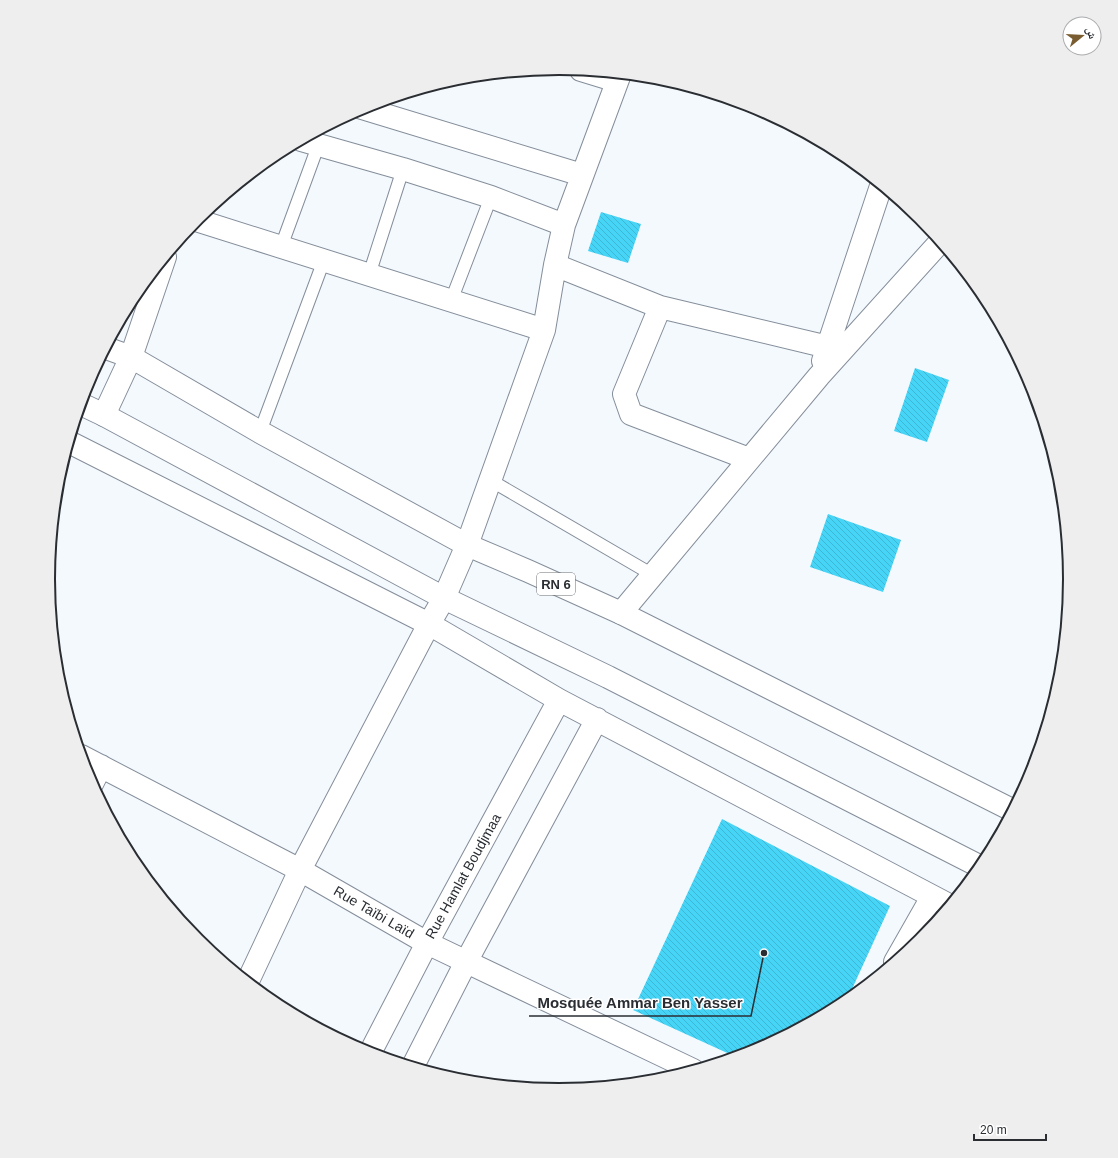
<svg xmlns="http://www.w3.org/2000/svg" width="1118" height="1158" viewBox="0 0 1118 1158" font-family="Helvetica,'Noto Naskh Arabic',sans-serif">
<defs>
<pattern id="building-back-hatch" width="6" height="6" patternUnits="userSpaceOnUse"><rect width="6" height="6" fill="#47d5f7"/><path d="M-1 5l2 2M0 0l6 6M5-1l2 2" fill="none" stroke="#3eb7d4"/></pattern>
</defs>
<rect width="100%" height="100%" fill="#f4f9fe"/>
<!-- building -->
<path fill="url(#building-back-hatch)" d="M601,212L641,224L628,263L588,251Z
M915,368L949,380L927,442L894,431Z
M828,514L901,540L883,592L810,567Z
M722,819L890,906L847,1000L843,1004L754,1051L736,1057L633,1010Z"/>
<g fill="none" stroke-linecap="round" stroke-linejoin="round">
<defs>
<path id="lane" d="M281,247L318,146
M369,275L403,169
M451,301L491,197
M260,432L324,260
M490,480L653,575"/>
<path id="street" d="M581,70L617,81
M362,108L582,175
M301,140L403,169L491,197L564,225
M196,220L544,330
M555,265L660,307L828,347
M660,307L624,394L631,414L749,459
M823,361L881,186
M444,598L467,545L544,330L555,265L564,225L620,74
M621,613L819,376L940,242
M81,756L300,870L427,943L693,1070
M92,784L101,766
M895,962L932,897"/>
<path id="secondary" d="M104,415L131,357L165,257
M69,442L429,624L300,870L248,981
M444,598L429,624L559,700L949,905
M370,1053L427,943L559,700
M413,1066L466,962L597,719"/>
<path id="primary" d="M106,348L131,357L260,432L467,545L528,571L621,613L1012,810
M81,404L104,415L444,598L608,677L981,867"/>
</defs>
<!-- lane casing -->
<use href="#lane" stroke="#848e9a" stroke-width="14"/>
<!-- street casing -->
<use href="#street" stroke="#848e9a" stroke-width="24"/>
<!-- secondary casing -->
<use href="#secondary" stroke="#848e9a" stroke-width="24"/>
<!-- primary casing -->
<use href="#primary" stroke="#848e9a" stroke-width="24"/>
<!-- lane -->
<use href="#lane" stroke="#fff" stroke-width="12"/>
<!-- street -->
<use href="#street" stroke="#fff" stroke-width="22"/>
<!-- secondary -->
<use href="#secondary" stroke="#fff" stroke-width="22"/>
<!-- primary -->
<use href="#primary" stroke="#fff" stroke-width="22"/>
</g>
<g text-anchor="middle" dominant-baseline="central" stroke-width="3" stroke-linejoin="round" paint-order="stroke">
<!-- shield labels -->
<rect fill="#fff" stroke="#6a6d70" stroke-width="1" x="537" y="573" width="38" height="22" rx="3"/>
<g font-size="13" font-weight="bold" fill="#2a2e33">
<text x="556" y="584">RN 6</text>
</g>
<!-- street labels -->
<g font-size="14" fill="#2a2e33" stroke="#fff">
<text transform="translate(463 876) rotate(-61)">Rue Hamlat Boudjmaa</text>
<text transform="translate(374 912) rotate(30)">Rue Taïbi Laïd</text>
</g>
</g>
<!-- crop -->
<path d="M0 0H1118V1158H0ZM55 579a504 504 0 1 1 1008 0a504 504 0 1 1-1008 0Z" fill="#eeeeef" fill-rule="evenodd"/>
<path fill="none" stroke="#2a2e33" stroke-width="2" d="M55 579a504 504 0 1 1 1008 0a504 504 0 1 1-1008 0Z"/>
<!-- callouts -->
<path fill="none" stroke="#2a2e33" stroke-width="1.5" d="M764 953L751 1016H529"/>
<circle fill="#2a2e33" stroke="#fff" stroke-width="1.5" cx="764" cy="953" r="4"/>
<g font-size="15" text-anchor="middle" font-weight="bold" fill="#2a2e33" stroke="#fff" stroke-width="3" stroke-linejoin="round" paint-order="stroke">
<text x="640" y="1008">Mosquée Ammar Ben Yasser</text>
</g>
<!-- north arrow -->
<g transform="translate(1082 36) rotate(72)"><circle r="19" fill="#ffffff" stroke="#aaabad"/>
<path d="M0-3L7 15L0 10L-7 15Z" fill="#795d30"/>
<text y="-6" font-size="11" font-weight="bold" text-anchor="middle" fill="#2a2e33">ش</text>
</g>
<!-- scale -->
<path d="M974 1134v6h72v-6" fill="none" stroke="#2a2e33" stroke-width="2"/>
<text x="980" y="1134" font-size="12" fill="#2a2e33" stroke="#ffffff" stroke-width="3" paint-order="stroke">20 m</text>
</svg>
